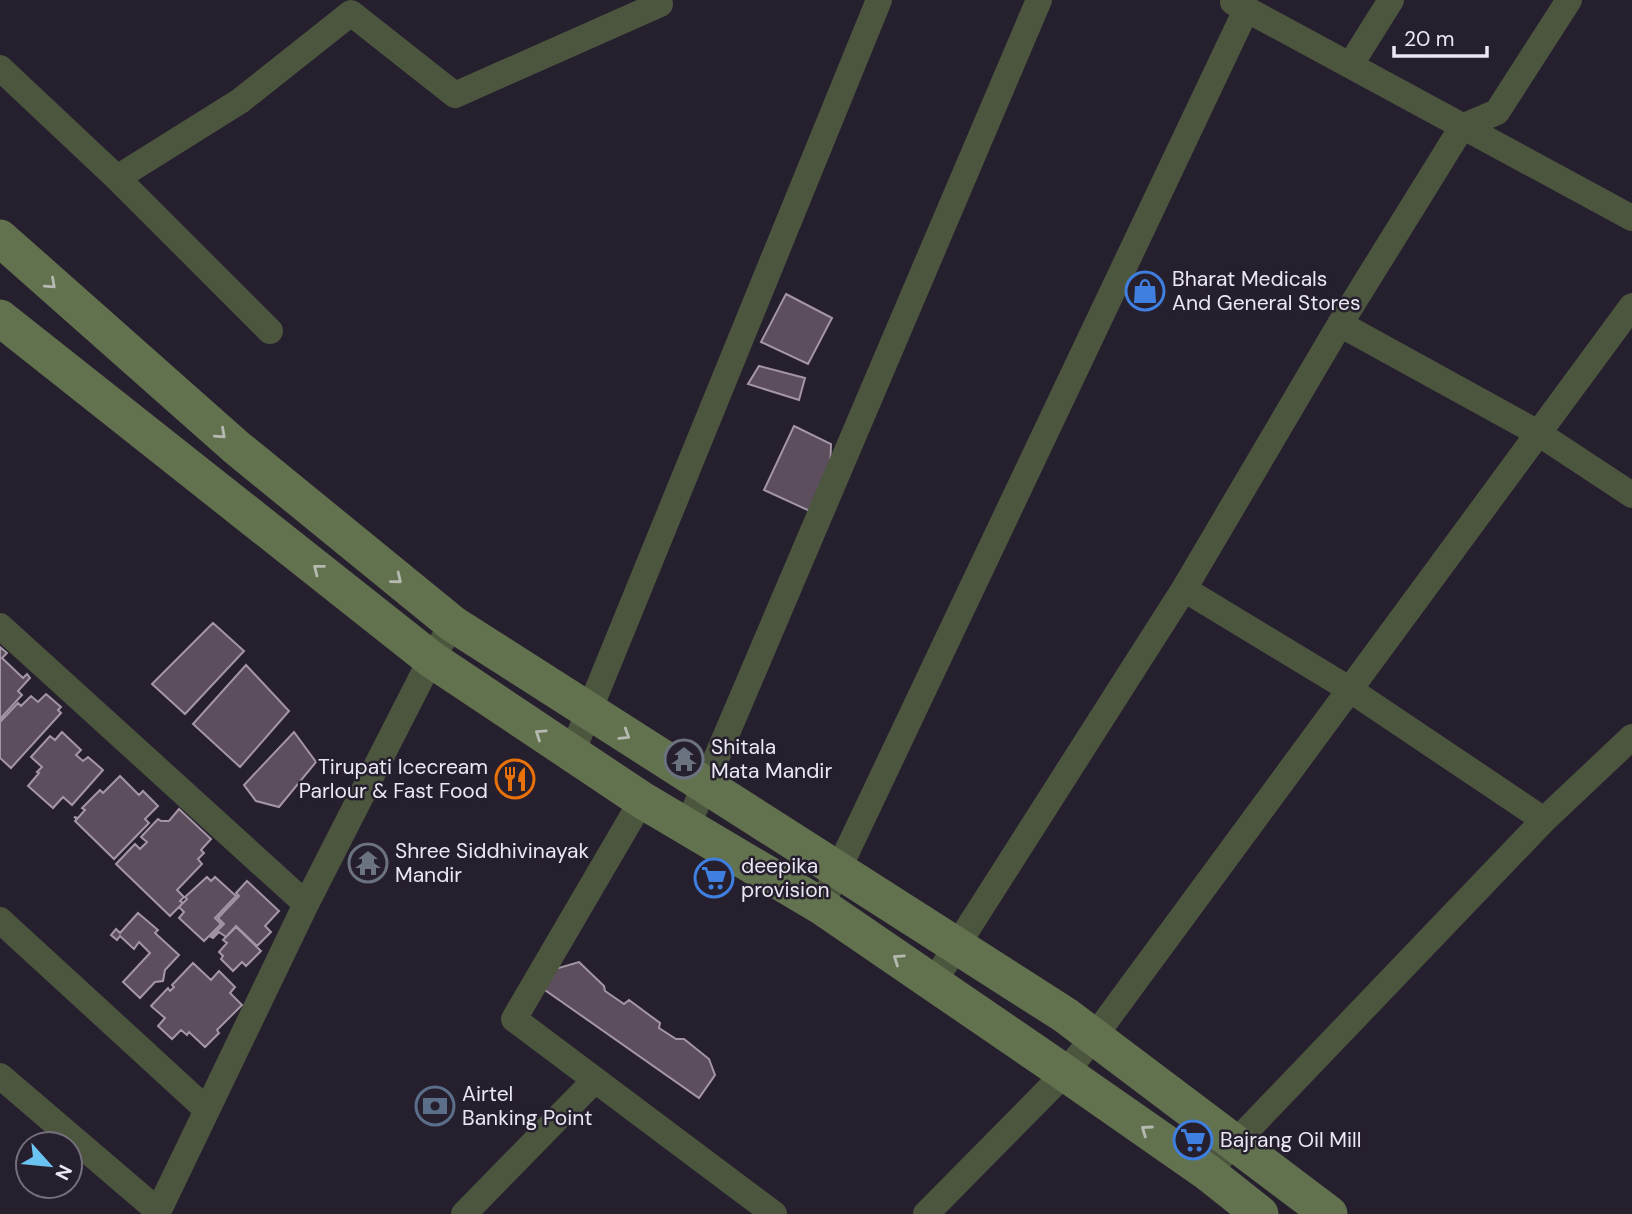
<svg xmlns="http://www.w3.org/2000/svg" width="1632" height="1214" viewBox="0 0 1632 1214" font-family="'DM Sans',sans-serif">
<rect width="100%" height="100%" fill="#261f2e"/>
<!-- building -->
<path fill="#5c4e5c" stroke="#a596a6" stroke-width="2" d="M786,294L832,318L808,364L761,342Z
M759,366L805,378L799,400L748,384Z
M794,426L831,444L830,473L812,512L764,490Z
M213,623L244,651L185,714L152,684Z
M0,647L7,653L2,658L23,678L27,674L30,678L18,691L22,695L0,719Z
M246,665L289,711L240,767L193,724Z
M46,694L61,707L58,710L61,713L11,768L0,758V722L18,703L21,706L31,696L38,702Z
M62,732L81,750L76,755L83,761L88,757L103,770L72,805L63,797L53,808L28,786L39,773L37,772L42,767L31,757L50,736L55,740Z
M294,732L316,762L279,807L256,801L244,785Z
M120,776L139,795L143,791L158,806L145,819L149,823L114,859L75,821L77,819L74,817L78,818L85,810L82,808L100,790L103,793Z
M179,809L211,839L201,850L204,853L198,859L202,864L177,890L184,897L180,901L183,903L170,916L116,864L135,844L140,849L147,842L141,837L158,819L161,821H169Z
M207,877L211,881L215,877L236,896L215,918L221,924L204,941L179,918L184,912L179,907L187,899L185,897Z
M247,881L279,911L265,926L271,932L257,946L236,926L226,937L219,932L213,938L211,937L224,924L218,918L239,896L236,893Z
M138,913L158,930L155,933L179,955L165,970L163,981L155,982L140,998L123,982L150,953L139,942L134,949L120,936L117,940L111,935L116,929L120,933Z
M236,927L261,951L246,966L242,962L233,971L221,959L223,956L219,952L227,943L223,940Z
M579,962L604,986L605,991L624,1004L629,1000L660,1023L659,1028L676,1039H684L709,1059L715,1075L699,1098L542,988L555,969Z
M193,963L211,980L219,971L235,987L230,993L242,1005L217,1030L219,1033L205,1047L189,1032L187,1035L181,1030L172,1039L158,1026L165,1018L151,1006L168,988L170,991L174,987L172,985Z"/>
<g fill="none" stroke-linecap="round" stroke-linejoin="round">
<!-- street -->
<path stroke="#4c563f" stroke-width="26" d="M1233,2L1632,218
M1351,64L1391,0
M0,68L117,178L270,331
M117,178L240,101L351,13L455,95L660,4
M1340,324L1538,433L1632,495
M1184,589L1349,689L1544,820
M0,626L306,904
M571,755L879,0
M642,800L514,1019L774,1214
M687,827L1039,0
M821,906L1246,10L1243,0
M0,920L207,1110
M933,983L1184,589L1340,324L1462,127L1497,112L1569,0
M0,1076L158,1211
M1207,1172L1544,820L1632,737
M157,1214L306,904L431,659L453,624
M464,1214L595,1080
M926,1214L1065,1073L1094,1037L1632,306"/>
<!-- secondary -->
<path stroke="#63724e" stroke-width="37" d="M0,238L236,447L453,624L1065,1015L1329,1214
M0,318L431,659L642,800L821,906L1065,1073L1207,1172L1260,1214"/>
</g>
<!-- one-way arrows -->
<defs><path id="oneway-chevron" d="M-2-3.5L2.5 0L-2 3.5" fill="none" stroke-width="1.6" stroke-linecap="round" stroke-linejoin="round" transform="scale(1.75)"/></defs>
<g stroke="#b5b9b0">
<use href="#oneway-chevron" transform="translate(51 284) rotate(42)"/>
<use href="#oneway-chevron" transform="translate(221 434) rotate(42)"/>
<use href="#oneway-chevron" transform="translate(318 569) rotate(-142)"/>
<use href="#oneway-chevron" transform="translate(397 579) rotate(39)"/>
<use href="#oneway-chevron" transform="translate(540 734) rotate(-146)"/>
<use href="#oneway-chevron" transform="translate(625 735) rotate(32)"/>
<use href="#oneway-chevron" transform="translate(898 959) rotate(-146)"/>
<use href="#oneway-chevron" transform="translate(1146 1130) rotate(-145)"/>
</g>
<!-- icons -->
<defs>
<symbol id="shop-ring" viewBox="-11 -11 22 22"><circle r="9.5" fill="#261f2e" stroke="#3f7fe0" stroke-width="1.5"/><path d="M-5-2.5h2.3a2.7 3.5 0 0 1 5.4 0H5L5.5 6h-11ZM-1.5-2.5h3a1.5 2.3 0 0 0-3 0Z" fill="#3f7fe0"/></symbol>
<symbol id="temple-ring" viewBox="-11 -11 22 22"><circle r="9.5" fill="#261f2e" stroke="#6b7280" stroke-width="1.5"/><path d="M0-6L5-2H3V0L6.5 2.5H4V6H1.5V3h-3V6H-4V2.5H-6.5L-3 0V-2H-5Z" fill="#6b7280"/></symbol>
<symbol id="restaurant-ring" viewBox="-11 -11 22 22"><circle r="9.5" fill="#261f2e" stroke="#e8710a" stroke-width="1.5"/><path d="M-5-6h1v4h1v-4h1v4h1v-4h1v5L-1.5 .5V6h-2V.5L-5-1ZM5-6V6H3V1.5H1.5Q1.5-4 5-6Z" fill="#e8710a"/></symbol>
<symbol id="supermarket-ring" viewBox="-11 -11 22 22"><circle r="9.5" fill="#261f2e" stroke="#3f7fe0" stroke-width="1.5"/><path d="M-6-5.5h2.5l.6 2H6L4.5 2H-2.5L-4.4-4H-6ZM-1.5 3.2a1.3 1.3 0 1 0 .1 0ZM3 3.2a1.3 1.3 0 1 0 .1 0Z" fill="#3f7fe0"/></symbol>
<symbol id="bank-ring" viewBox="-11 -11 22 22"><circle r="9.5" fill="#261f2e" stroke="#5c6f8a" stroke-width="1.5"/><path d="M-6-4H6V4H-6ZM0-2.3a2.3 2.3 0 1 0 0 4.6a2.3 2.3 0 1 0 0-4.6Z" fill="#5c6f8a"/></symbol>
</defs>
<g fill-rule="evenodd">
<use href="#shop-ring" x="1123" y="269" width="44" height="44"/>
<use href="#temple-ring" x="662" y="737" width="44" height="44"/>
<use href="#restaurant-ring" x="493" y="757" width="44" height="44"/>
<use href="#temple-ring" x="346" y="841" width="44" height="44"/>
<use href="#supermarket-ring" x="692" y="856" width="44" height="44"/>
<use href="#bank-ring" x="413" y="1084" width="44" height="44"/>
<use href="#supermarket-ring" x="1171" y="1118" width="44" height="44"/>
</g>
<g text-anchor="middle" dominant-baseline="central" stroke-width="5" stroke-linejoin="round" paint-order="stroke">
<!-- poi labels -->
<g font-size="21" fill="#ece8f2" stroke="#261f2e" text-anchor="start">
<text x="1172" y="279">Bharat Medicals<tspan x="1172" dy="24">And General Stores</tspan></text>
<text x="711" y="747">Shitala<tspan x="711" dy="24">Mata Mandir</tspan></text>
<text x="488" y="767" text-anchor="end">Tirupati Icecream<tspan x="488" dy="24">Parlour &amp; Fast Food</tspan></text>
<text x="395" y="851">Shree Siddhivinayak<tspan x="395" dy="24">Mandir</tspan></text>
<text x="741" y="866">deepika<tspan x="741" dy="24">provision</tspan></text>
<text x="462" y="1094">Airtel<tspan x="462" dy="24">Banking Point</tspan></text>
<text x="1220" y="1140">Bajrang Oil Mill</text>
</g>
</g>
<!-- north arrow -->
<g transform="translate(49 1165) rotate(117)"><circle r="33" fill="#261f2e" stroke="#756f7c" stroke-width="2"/>
<path d="M0-5L12 26L0 18L-12 26Z" fill="#6bc3f2"/>
<text y="-10" font-size="19" font-weight="bold" text-anchor="middle" fill="#ece8f2">N</text>
</g>
<!-- scale -->
<path d="M1394 46v10h93v-10" fill="none" stroke="#ece8f2" stroke-width="3.5"/>
<text x="1404" y="46" font-size="21" fill="#ece8f2" stroke="#261f2e" stroke-width="5" paint-order="stroke">20 m</text>
</svg>
